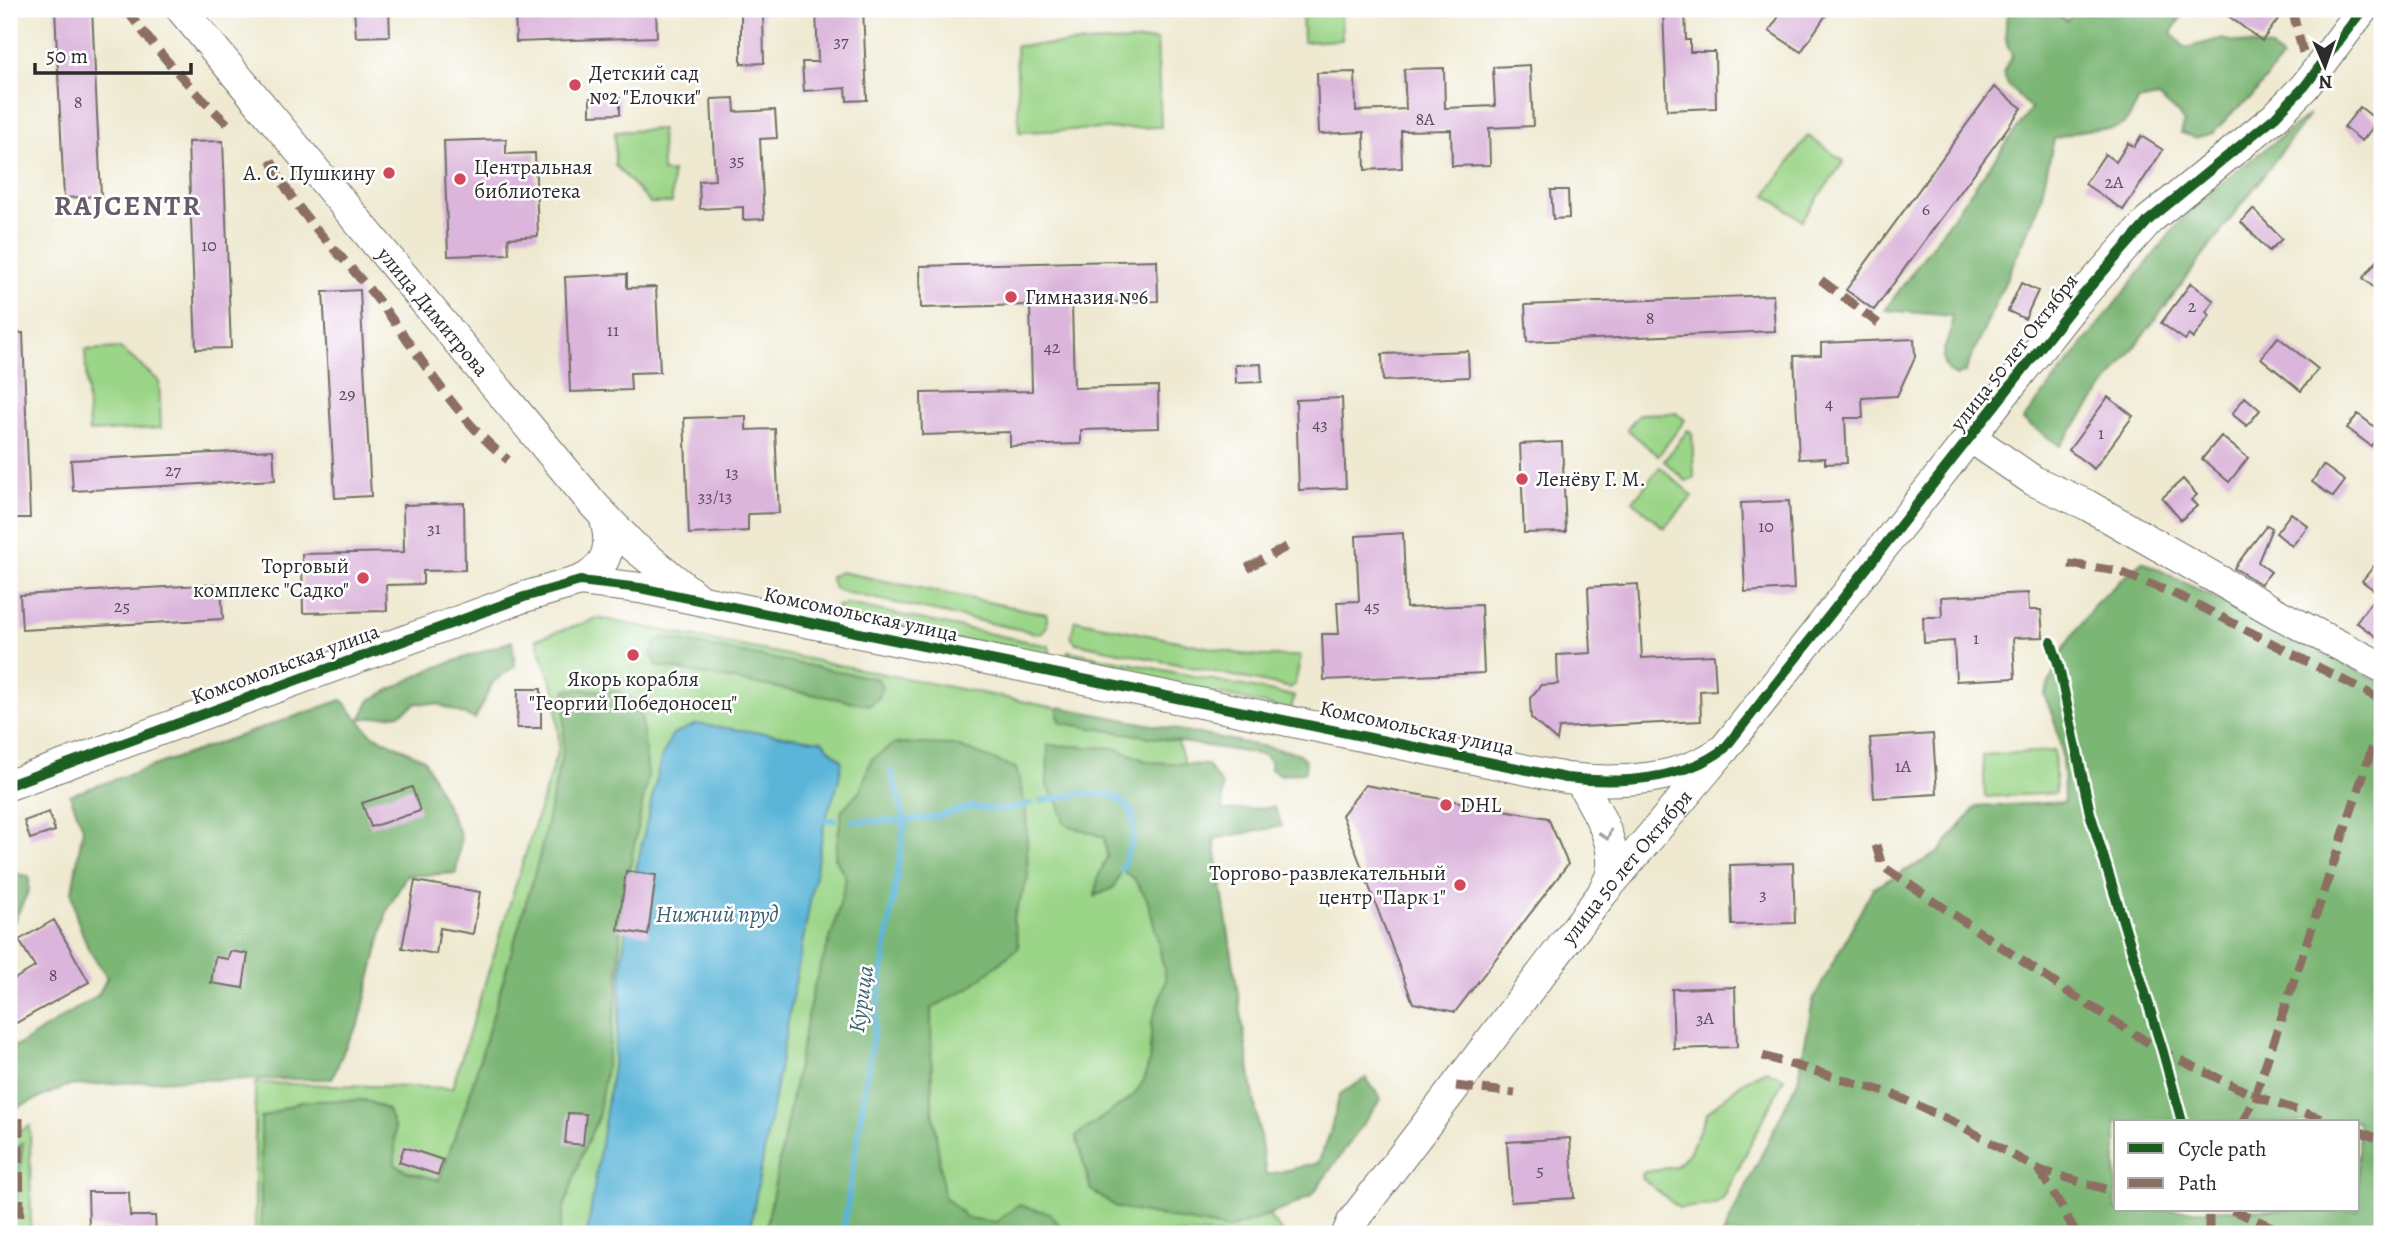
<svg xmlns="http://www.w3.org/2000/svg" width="2391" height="1243" viewBox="0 0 2391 1243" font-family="Alegreya,serif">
<rect width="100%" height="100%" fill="#fff"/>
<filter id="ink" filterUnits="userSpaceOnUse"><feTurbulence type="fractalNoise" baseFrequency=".0143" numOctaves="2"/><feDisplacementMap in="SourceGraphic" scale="14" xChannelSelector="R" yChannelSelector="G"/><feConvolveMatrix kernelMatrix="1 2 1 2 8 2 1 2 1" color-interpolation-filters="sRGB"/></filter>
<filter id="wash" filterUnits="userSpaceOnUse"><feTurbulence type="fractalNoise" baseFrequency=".00686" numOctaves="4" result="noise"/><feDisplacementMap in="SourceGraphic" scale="28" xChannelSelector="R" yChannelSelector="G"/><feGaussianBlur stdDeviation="1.57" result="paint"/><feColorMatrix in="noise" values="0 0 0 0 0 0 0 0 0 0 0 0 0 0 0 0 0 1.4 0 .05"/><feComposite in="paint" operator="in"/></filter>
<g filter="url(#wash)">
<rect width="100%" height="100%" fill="#eee9d0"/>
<!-- green -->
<path fill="#9bd588" stroke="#63805a" stroke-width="2" d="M1302,9H1341L1342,40L1303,42Z
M1157,40L1161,127L1019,132L1016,46Z
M661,129L662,172H672V203H650L615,165V132Z
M1808,136L1844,161L1802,220L1766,195Z
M120,348L159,381L161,428L89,432L85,350Z
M1676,413L1685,420L1658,456L1627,429L1640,414Z
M1688,430L1692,433L1694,478L1686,481L1664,461Z
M1660,467L1693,496L1664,528L1633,501Z
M841,572L1047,614V626L1041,634L844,592L834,588L830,576Z
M848,604L1049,646L1051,657L1048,661L840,616L837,606Z
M599,618L1174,731L1206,829L1268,1215L1284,1234H255V1083L452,1088L559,747L556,695L536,639Z
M1075,620L1241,654L1260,656H1301L1295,684L1291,688L1076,643L1071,637Z
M1068,651L1294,696L1291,710L1065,661Z
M2054,751L2056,793L1985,797L1983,755Z
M1766,1070L1784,1078L1723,1199L1713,1205L1679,1208L1643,1179L1642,1174L1645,1172L1675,1167L1689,1153L1707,1113L1742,1082Z
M30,1126L31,1234H9V1136Z"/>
<!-- forest -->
<path fill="#7cb674" stroke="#547050" stroke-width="2" fill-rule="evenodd" d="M2008,9H2050L2067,21L2076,9H2186L2171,33L2185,48L2220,39L2271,48L2282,58L2252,97L2232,113L2213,133L2195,138L2181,133L2184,123L2178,114L2158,97L2138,101C2121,139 2114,125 2081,131C2072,133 2063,136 2054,139L2039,206L1965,372L1956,376C1936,364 1943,350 1950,334C1952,330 1951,322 1952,316L1885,310L2031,109L2008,85L2003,73L2012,55C2003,42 2005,24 2008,9Z
M2309,115L2060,446L2023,420L2193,205Z
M2142,561L2382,683V1234H1723L1798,1080L1813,1000L1873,888L1938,853L1976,807L2064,802C2063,760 2063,735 2044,695L2064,648L2095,604ZM2116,1122H2358V1210H2116Z
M665,638L878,679L882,688L879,697L870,705L658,666L651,653L657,641Z
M512,641L515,666L493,682L475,719L438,704L417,703L400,714L360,719L370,700L429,670Z
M566,689L619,691L636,702L641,715L648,775L621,912L618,990L598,1118L581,1157L564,1208L559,1234H261V1118L302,1101L365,1100L388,1110L395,1130V1165L409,1172L439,1180L467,1103L539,858L563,750Z
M342,700L371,734L424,759L461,836L456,873L406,876L387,911L359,1024L347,1043L332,1079L175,1080L67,1086L9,1111V1047L19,1045L98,995L107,978L88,948L76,916L72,892L83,828L70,795Z
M1059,707L1298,753L1306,761L1305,772L1282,775L1270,769V761L1264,755L1061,723L1058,716Z
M895,743L954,745L1016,768L1026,809L1028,878L1013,919L1019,947L969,988L931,1008L932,1104L944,1196L967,1218L996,1222L1018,1205L1050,1213L1066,1234H765L813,989L834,927L846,879L835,857L842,810L861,789L871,760Z
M1048,745L1115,748L1149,762L1207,765L1222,785L1223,811L1274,807L1282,826L1214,839L1266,1175L1318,1163L1329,1136L1340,1094L1366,1078L1381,1099L1312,1195L1287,1208L1229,1229L1118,1208L1091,1190L1076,1136L1133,1096L1144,1080L1149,1062L1152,1021L1166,980L1156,932L1147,899L1134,879L1122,870L1113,888L1095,896L1098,877L1107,857L1104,837L1064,824L1059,804L1047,786Z
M12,873L29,876V890L9,931V875Z
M23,1143L16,1209L9,1233V1153Z"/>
<!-- water -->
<path fill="#5ab5d8" stroke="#427082" stroke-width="2" d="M696,724L822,741L842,761L838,784L825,820L749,1234H587L614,1059L620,1007L622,962L629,901L661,759L672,735Z"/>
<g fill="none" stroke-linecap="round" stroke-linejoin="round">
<!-- stream -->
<path stroke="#5ab5d8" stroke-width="6" d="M1041,801L1084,793L1115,796L1132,811L1134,834L1122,869
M825,820H835
M853,821H905L935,817L972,807L1003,810L1030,804
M843,1234L905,821L891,771"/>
</g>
<g id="blocks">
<!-- building -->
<path fill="#dbb5db" d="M55,9H92L101,196L64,198Z
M354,9H389L390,36L356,37Z
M515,9H656L657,37L516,42Z
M741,9H763L764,63L741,64Z
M816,9H863L867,100L847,101L846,88L804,91L802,62H818Z
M1685,9L1686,40H1690V52H1715L1716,108L1667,110L1663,10Z
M1784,9H1830L1801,52L1769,31Z
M2219,9H2272L2281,15L2262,41Z
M1530,65L1533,126L1489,128L1490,165L1452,166L1451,130L1401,131L1402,168L1365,170L1364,132L1319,134L1317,73L1355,72L1356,111L1406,109L1404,69L1444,68L1445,108L1495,106L1493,67Z
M1994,87L2022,108L1874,310L1846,290Z
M590,98H620V114L590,115Z
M734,98L735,112L775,110L777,138L760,139L764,219L743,220V207L700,209L699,181L715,180L711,99Z
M2360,107L2378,121L2362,141L2344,127Z
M2141,136L2163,150L2123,210L2085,184L2105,154L2116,162L2128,143L2134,147Z
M506,139V154L535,153L538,236L508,238L509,254L448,256L444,141Z
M223,141L231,348L196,349L188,142Z
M1551,190H1568L1569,218L1553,219Z
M2253,209L2282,239L2269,251L2241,222Z
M2382,255V295L2363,278Z
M1157,260L1158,301L1072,303L1074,388L1158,386L1159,428L1081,430V444L1010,446V432L922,435L921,393L1032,391L1030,305L921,308L920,266Z
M627,274V288L656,287L660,372L630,373L631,390L570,392L565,277Z
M2021,283L2038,291L2025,319L2008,311Z
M2191,283L2214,301L2206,312L2210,315L2193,339L2189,335L2185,340L2161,323Z
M360,290L371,496L335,498L323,292Z
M1773,295L1775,331L1527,342L1525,305Z
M9,333H23L30,518H9Z
M2278,337L2318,369L2301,391L2261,358Z
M1914,339L1915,357L1897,396L1862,398L1863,418H1845L1847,463L1825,464V458L1799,459L1794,356L1821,355V343Z
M1468,351L1469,377L1383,381L1382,354Z
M1261,364L1262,382L1236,383L1235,365Z
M2108,397L2133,416L2094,469L2069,450Z
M2245,397L2260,410L2247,426L2232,414Z
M1342,398L1346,488L1299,490L1296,400Z
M2358,414L2381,432L2371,446L2347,428Z
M746,416V430L775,429L779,513L748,514V531L689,534L684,418Z
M2221,436L2248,458L2229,482L2202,459Z
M1562,442L1566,532L1524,533L1520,444Z
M273,450L275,480L73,491L71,460Z
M2323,465L2345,481L2333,497L2312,482Z
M2183,479L2197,495L2191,500L2197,506L2181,520L2162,498Z
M1789,501L1794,589L1745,592L1741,503Z
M464,503L465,570L423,571V584L386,585L387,611L303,613L302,554L404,552L403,505Z
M2291,513L2308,526L2292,546L2276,533Z
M2267,525L2272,528L2258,562L2271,572L2261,584L2234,568Z
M1403,533L1406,608L1481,605L1484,673L1324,680L1322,634H1339L1337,602L1359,601L1356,536Z
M2382,556V641L2356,622L2378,593L2362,581Z
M221,584L223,619L22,630L20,595Z
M1638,584L1642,658L1714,655L1716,690L1700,691L1701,721L1559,728L1557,741L1531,718L1530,698L1541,685L1558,684L1557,655L1591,653L1588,587Z
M2028,593L2029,610H2041L2043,637L2013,638L2015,678L1956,681L1954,641L1924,643L1923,617H1942L1941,597Z
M518,689H541V728H517Z
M1933,734L1937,794L1874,798L1870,738Z
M1365,785L1548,818L1568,864L1455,1012L1413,1003L1342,815Z
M412,787L420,811L371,827L362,803Z
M49,812L55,831L30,839L24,821Z
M1793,863L1795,923L1732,925L1730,865Z
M626,871L656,875L648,935L618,930Z
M415,881L480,892L473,934L440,928L436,954L402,948Z
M54,920L89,982L9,1027V982L35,967L19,940Z
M230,951L248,954L243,988L211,983L215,957L228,959Z
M1735,987L1737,1047L1674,1049L1672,989Z
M568,1113L586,1114L583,1145L565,1143Z
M1570,1138L1574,1198L1511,1202L1507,1142Z
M404,1147L443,1160L438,1175L399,1162Z
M88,1192H129L130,1216H155L156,1234H122V1228H89Z"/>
</g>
</g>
<g filter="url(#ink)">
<use href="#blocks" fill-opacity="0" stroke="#6f6e65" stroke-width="2"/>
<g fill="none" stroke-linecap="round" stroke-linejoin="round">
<defs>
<g id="minor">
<path id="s1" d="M181,9L594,505L632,545L695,596"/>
<path d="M1970,437L2034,481L2087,505L2280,615L2382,667"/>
<path d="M580,581C609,567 613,545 604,516"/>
<path d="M1579,779C1594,806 1618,842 1611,874C1610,879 1606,885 1604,889"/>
<path d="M9,785L524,597L580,581L640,588L1566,778C1618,784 1683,781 1725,748"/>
<path id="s2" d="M1347,1234L1352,1222L1602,894L1725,748L2074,305L2149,220L2275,117L2305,86L2363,9"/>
</g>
</defs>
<!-- minor casing -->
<use href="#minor" stroke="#6f6e65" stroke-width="32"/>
<!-- minor -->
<use href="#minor" stroke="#fff" stroke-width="30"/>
<!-- quiet -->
<path stroke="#8d6e63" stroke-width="9" stroke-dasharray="18 9" stroke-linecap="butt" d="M126,9C157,52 192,90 231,127
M2292,9L2303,53
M271,160C298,219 339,250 377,299C419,353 454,417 508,460
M1821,280L1879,324
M2069,564L2118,571L2184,598L2382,700
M1247,568L1290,545
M1876,845L1882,866L2068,992L2163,1052L2255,1096L2331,1122
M1763,1056L1892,1094L1958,1124L2039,1170L2116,1192
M1456,1086L1515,1093
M19,1118L20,1234
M2243,1122L2255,1096L2382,719
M2358,1131L2382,1140
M2039,1170L2063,1209L2076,1234
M2232,1210L2289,1234
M2209,1234V1210"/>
<defs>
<path id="cycleway" d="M2051,642L2058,663L2090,813L2163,1052L2182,1122
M9,785L524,597L580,581L640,588L1566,778C1618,784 1683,781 1725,748L2074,305L2149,220L2275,117L2305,86L2363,9"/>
</defs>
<!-- cycleway casing -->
<use href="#cycleway" stroke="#fff" stroke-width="15"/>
<!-- cycleway -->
<use href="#cycleway" stroke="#1b5e20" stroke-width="10"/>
</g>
<!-- one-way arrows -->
<defs><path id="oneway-chevron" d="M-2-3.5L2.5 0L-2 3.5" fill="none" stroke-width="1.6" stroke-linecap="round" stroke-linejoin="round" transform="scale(1.75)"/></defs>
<use stroke="#a0a0a0" href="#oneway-chevron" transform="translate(1606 835) rotate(73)"/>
</g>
<!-- markers -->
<g fill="#d1495b" stroke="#fff" stroke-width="2.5">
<circle cx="575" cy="85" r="7"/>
<circle cx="389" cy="173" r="7"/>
<circle cx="460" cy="179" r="7"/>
<circle cx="1011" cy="297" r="7"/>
<circle cx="1522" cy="479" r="7"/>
<circle cx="363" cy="578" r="7"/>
<circle cx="633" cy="655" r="7"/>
<circle cx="1446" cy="805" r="7"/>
<circle cx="1460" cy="885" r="7"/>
</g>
<g text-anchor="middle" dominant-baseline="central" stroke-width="5" stroke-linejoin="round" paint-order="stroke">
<!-- number labels -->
<g font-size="18" fill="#574e57">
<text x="841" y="41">37</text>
<text x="78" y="102">8</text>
<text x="1425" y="119">8А</text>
<text x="737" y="160">35</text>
<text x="2114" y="182">2А</text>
<text x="1926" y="209">6</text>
<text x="209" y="245">10</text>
<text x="2192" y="306">2</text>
<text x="1650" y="318">8</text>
<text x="613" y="330">11</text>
<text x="1052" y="347">42</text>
<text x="347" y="394">29</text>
<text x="1829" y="403">4</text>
<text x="1320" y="424">43</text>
<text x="2101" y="433">1</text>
<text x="173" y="470">27</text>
<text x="732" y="472">13</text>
<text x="715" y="496">33/13</text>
<text x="1766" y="526">10</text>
<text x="434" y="528">31</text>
<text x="122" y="606">25</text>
<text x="1372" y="606">45</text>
<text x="1976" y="638">1</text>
<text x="1903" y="766">1А</text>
<text x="1763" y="894">3</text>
<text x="53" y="975">8</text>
<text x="1705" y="1018">3А</text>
<text x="1540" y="1170">5</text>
</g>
<!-- poi labels -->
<g font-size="21" fill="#2b2b2b" stroke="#fff" text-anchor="start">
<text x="589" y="73">Детский сад<tspan x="589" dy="24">№2 "Елочки"</tspan></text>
<text x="474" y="167">Центральная<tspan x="474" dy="24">библиотека</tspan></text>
<text x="375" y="173" text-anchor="end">А. С. Пушкину</text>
<text x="1025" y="297">Гимназия №6</text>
<text x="1536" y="479">Ленёву Г. М.</text>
<text x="349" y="566" text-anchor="end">Торговый<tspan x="349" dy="24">комплекс "Садко"</tspan></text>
<text x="633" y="679" text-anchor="middle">Якорь корабля<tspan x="633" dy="24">"Георгий Победоносец"</tspan></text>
<text x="1460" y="805">DHL</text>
<text x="1446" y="873" text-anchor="end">Торгово-развлекательный<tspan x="1446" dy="24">центр "Парк 1"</tspan></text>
</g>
<!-- street labels -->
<g font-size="21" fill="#2b2b2b" stroke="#fff">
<text stroke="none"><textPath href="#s1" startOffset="394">улица Димитрова</textPath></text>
<text transform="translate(2014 352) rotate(-52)">улица 50 лет Октября</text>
<text transform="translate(861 614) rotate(12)">Комсомольская улица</text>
<text transform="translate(285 664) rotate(-20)">Комсомольская улица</text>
<text transform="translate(1417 728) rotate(12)">Комсомольская улица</text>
<text stroke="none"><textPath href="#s2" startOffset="462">улица 50 лет Октября</textPath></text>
</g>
<!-- water labels -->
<g font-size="23" font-style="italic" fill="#3e6270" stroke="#fff">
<text x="717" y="914">Нижний пруд</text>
<text transform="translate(861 999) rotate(-82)">Курица</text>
</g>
<!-- district labels -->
<g font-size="28" font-weight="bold" letter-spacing="2" fill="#695b69" stroke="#fff">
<text x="128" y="206">RAJCENTR</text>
</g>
</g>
<!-- margin -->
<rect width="2391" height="1243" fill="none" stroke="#fff" stroke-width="35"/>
<!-- legend -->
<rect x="2114" y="1120" width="245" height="91" fill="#ffffff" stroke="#aaaaaa" stroke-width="2"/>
<rect x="2128" y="1143" width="35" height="10" fill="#1b5e20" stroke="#aaaaaa" stroke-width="2"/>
<text x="2178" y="1156" font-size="21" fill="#2b2b2b">Cycle path</text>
<rect x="2128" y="1178" width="35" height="10" fill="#8d6e63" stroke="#aaaaaa" stroke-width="2"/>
<text x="2178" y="1190" font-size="21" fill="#2b2b2b">Path</text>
<!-- north arrow -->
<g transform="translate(2325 66) rotate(178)" stroke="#ffffff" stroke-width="5" paint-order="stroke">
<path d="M0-5L12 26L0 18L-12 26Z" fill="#2b2b2b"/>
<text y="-10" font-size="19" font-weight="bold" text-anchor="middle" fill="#2b2b2b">N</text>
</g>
<!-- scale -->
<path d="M35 63v10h156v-10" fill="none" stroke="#2b2b2b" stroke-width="3.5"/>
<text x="46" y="63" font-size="21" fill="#2b2b2b" stroke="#ffffff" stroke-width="5" paint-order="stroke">50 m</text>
</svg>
